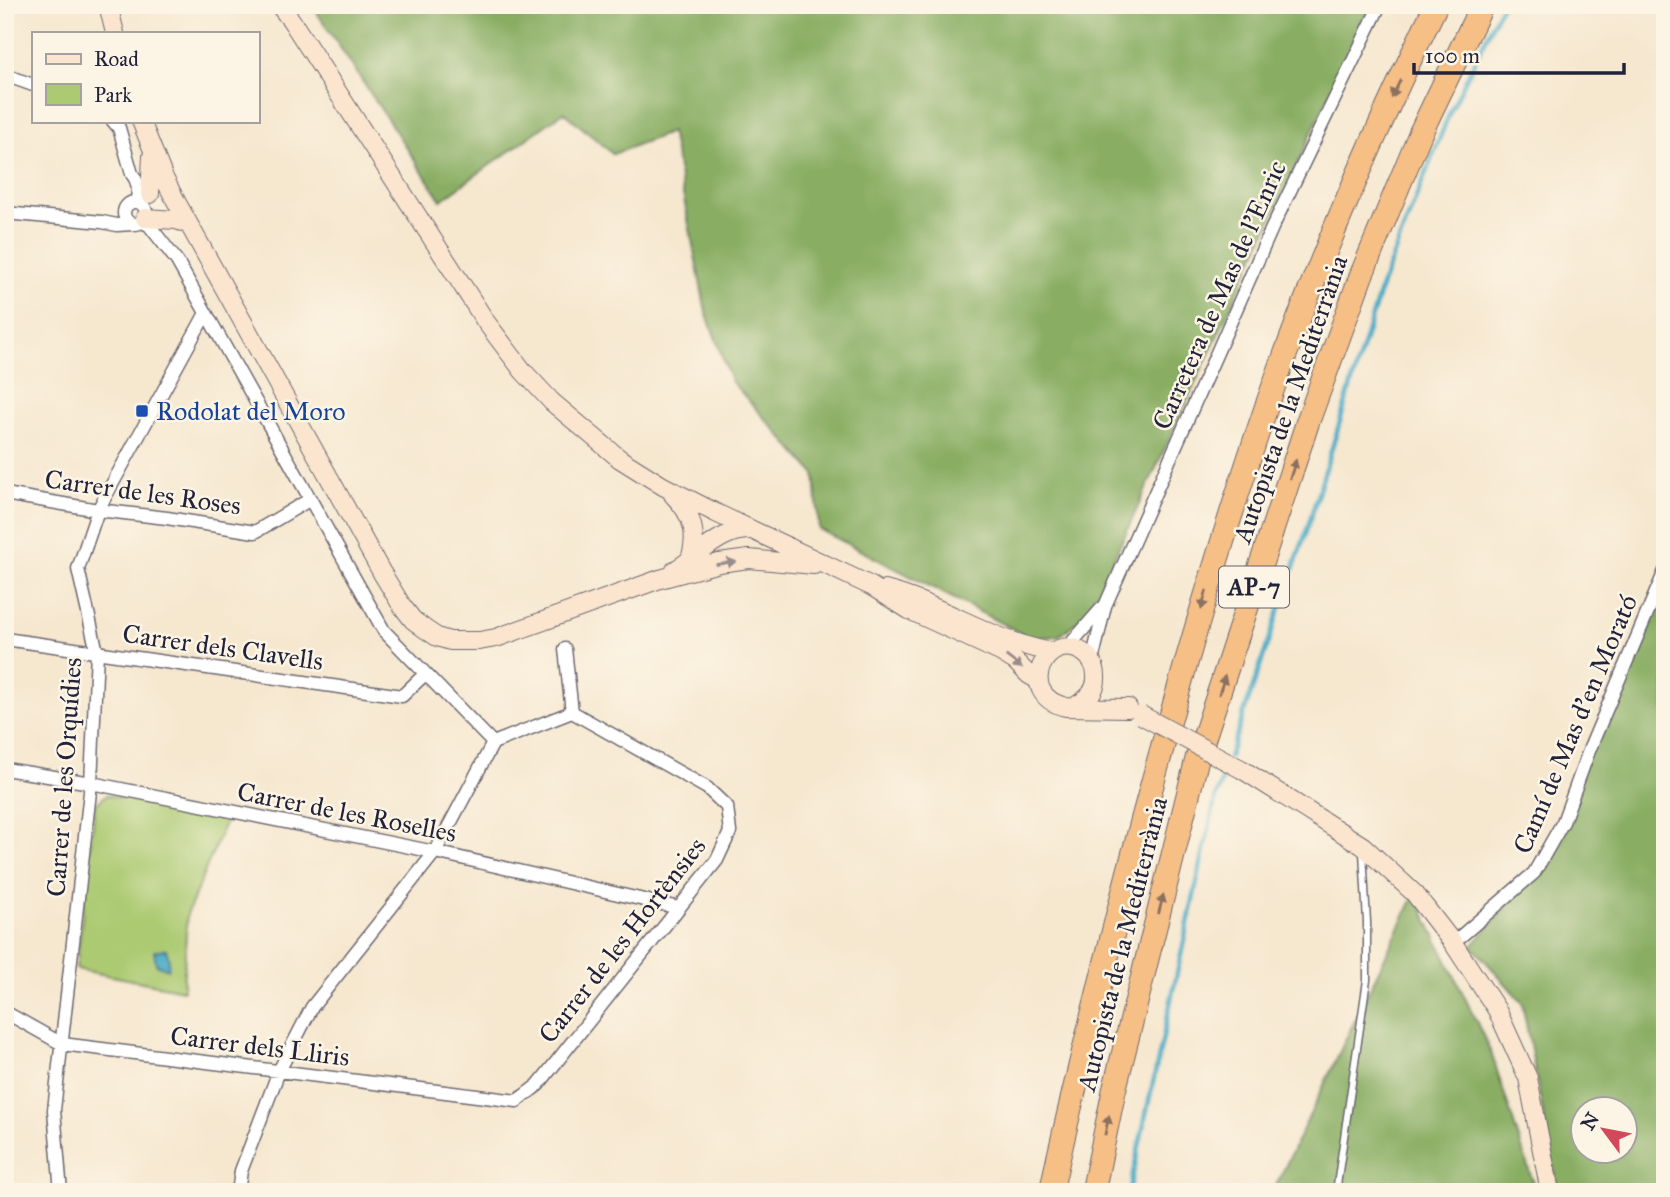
<svg xmlns="http://www.w3.org/2000/svg" width="1670" height="1197" viewBox="0 0 1670 1197" font-family="'IM FELL Great Primer',serif">
<rect width="100%" height="100%" fill="#fcf5e5"/>
<filter id="ink" filterUnits="userSpaceOnUse"><feTurbulence type="fractalNoise" baseFrequency=".0143" numOctaves="2"/><feDisplacementMap in="SourceGraphic" scale="14" xChannelSelector="R" yChannelSelector="G"/><feConvolveMatrix kernelMatrix="1 2 1 2 8 2 1 2 1" color-interpolation-filters="sRGB"/></filter>
<filter id="wash" filterUnits="userSpaceOnUse"><feTurbulence type="fractalNoise" baseFrequency=".00686" numOctaves="4" result="noise"/><feDisplacementMap in="SourceGraphic" scale="28" xChannelSelector="R" yChannelSelector="G"/><feGaussianBlur stdDeviation="1.57" result="paint"/><feColorMatrix in="noise" values="0 0 0 0 0 0 0 0 0 0 0 0 0 0 0 0 0 1.4 0 .05"/><feComposite in="paint" operator="in"/></filter>
<g filter="url(#wash)">
<rect width="100%" height="100%" fill="#f6e7cf"/>
<!-- green -->
<path fill="#acca72" stroke="#677656" stroke-width="2" d="M106,795L227,818L187,914L183,990L76,969L95,805Z"/>
<!-- forest -->
<path fill="#89ae64" stroke="#566850" stroke-width="2" fill-rule="evenodd" d="M312,5H1371L1089,612L1059,636L1030,638L819,529L815,474L731,381L706,312L671,132L613,154L564,112L441,200Z
M1665,569V1192H1558L1522,1002L1472,946L1540,868ZM1582,1110H1624V1152H1582Z
M1415,894L1491,1052L1536,1192H1273Z"/>
<!-- water -->
<path fill="#46abc6" stroke="#346680" stroke-width="2" d="M166,949L169,959L168,969L156,964L154,951Z"/>
<g fill="none" stroke-linecap="round" stroke-linejoin="round">
<!-- stream -->
<path stroke="#46abc6" stroke-width="4.5" d="M1229,757L1308,526L1382,284L1450,112L1502,5
M1129,1192L1215,800L1227,765"/>
</g>
</g>
<g filter="url(#ink)">
<g fill="none" stroke-linecap="round" stroke-linejoin="round">
<defs>
<path id="lane" d="M1336,1192L1367,980V922L1363,852"/>
<path id="street" d="M5,75L33,85
M113,121L119,128L132,174C139,182 138,191 137,201
M124 213a11 11 0 1 1 22 0a11 11 0 1 1-22 0Z
M5,213L102,222L117,225L132,224
M142,222L149,225L177,261L384,631L493,743
M5,494L98,510L167,518L255,532L309,500
M5,639L402,696L425,674
M1067,648L1102,608
M565,649L572,712
M1092,661L1105,606L1272,228L1380,5
M5,769L91,783L435,852L679,908
M1453,943L1534,873L1563,822L1590,748L1665,571
M5,1012L62,1044L517,1101L538,1085L717,860L730,832L727,807L707,788L572,712
M61,1192L54,1110L91,783L97,652L78,569L98,510L206,313
M238,1192L241,1171L279,1071L312,1007L435,852L493,743L572,712"/>
<path id="secondary" d="M108,5L115,33
M279,5L291,20L486,322L523,371L552,402L620,459L663,486L716,513L871,586L909,610L1000,652L1015,661L1029,675L1038,680
M141,121L164,178L176,201L382,573L402,606L413,620L425,629L437,637L450,641H479L496,638L660,579L719,563L749,559L814,565
M150,194L152,156
M145,218L176,220L188,224
M673,495C693,515 699,535 689,562
M675,570C699,556 721,529 750,530
M885,590C943,605 992,641 1051,652
M1077,705C1088,699 1097,690 1096,676C1096,667 1091,658 1084,653C1047,628 1013,695 1066,707L1128,708
M1243,770L1363,846L1415,894L1453,943L1497,1010L1528,1078L1550,1192"/>
<path id="highway" d="M1051,1192C1074,1085 1101,980 1128,874C1170,716 1214,559 1267,405C1315,268 1373,135 1436,5
M1093,1192L1114,1091L1197,759L1308,421L1361,276L1420,134L1482,5"/>
</defs>
<!-- lane casing -->
<use href="#lane" stroke="#6c676f" stroke-width="9"/>
<!-- street casing -->
<use href="#street" stroke="#6c676f" stroke-width="15"/>
<!-- secondary casing -->
<use href="#secondary" stroke="#6c676f" stroke-width="20"/>
<!-- highway casing -->
<use href="#highway" stroke="#6c676f" stroke-width="25"/>
<!-- lane -->
<use href="#lane" stroke="#fff" stroke-width="6"/>
<!-- street -->
<use href="#street" stroke="#fff" stroke-width="12"/>
<!-- secondary -->
<use href="#secondary" stroke="#fbe5cf" stroke-width="18"/>
<!-- highway -->
<use href="#highway" stroke="#f5bf86" stroke-width="23"/>
<defs>
<path id="secondary-bridge" d="M1141,715L1243,770"/>
</defs>
<!-- secondary-bridge casing -->
<use href="#secondary-bridge" stroke="#6c676f" stroke-width="20" stroke-linecap="butt"/>
<!-- secondary-bridge -->
<use href="#secondary-bridge" stroke="#fbe5cf" stroke-width="18"/>
</g>
<!-- one-way arrows -->
<defs><path id="oneway-solid" d="M-6-.8H1V-3.2L6.5 0L1 3.2V.8H-6Z" transform="scale(1.75)"/></defs>
<g fill="#8c7060">
<use href="#oneway-solid" transform="translate(1396 89) rotate(116)"/>
<use href="#oneway-solid" transform="translate(1293 469) rotate(-72)"/>
<use href="#oneway-solid" transform="translate(1204 600) rotate(106)"/>
<use href="#oneway-solid" transform="translate(1222 685) rotate(-72)"/>
<use href="#oneway-solid" transform="translate(1161 904) rotate(-76)"/>
<use href="#oneway-solid" transform="translate(1107 1125) rotate(-78)"/>
</g>
<g fill="#998d8c">
<use href="#oneway-solid" transform="translate(726 563) rotate(-9)"/>
<use href="#oneway-solid" transform="translate(1014 662) rotate(38)"/>
</g>
</g>
<!-- markers -->
<rect fill="#1a4fb4" stroke="#fcf5e5" stroke-width="2.5" x="135" y="404" width="14" height="14" rx="3.5"/>
<g text-anchor="middle" dominant-baseline="central" stroke-width="5" stroke-linejoin="round" paint-order="stroke">
<!-- shield labels -->
<rect fill="#fcf5e5" stroke="#63616e" stroke-width="2" x="1219" y="566.5" width="70" height="41" rx="5"/>
<g font-size="24" font-weight="bold" fill="#22223b">
<text x="1254" y="587">AP-7</text>
</g>
<!-- street labels -->
<g font-size="26" fill="#22223b" stroke="#fcf5e5">
<text transform="translate(1219 295) rotate(-66)">Carretera de Mas de l'Enric</text>
<text transform="translate(1290 399) rotate(-71)">Autopista de la Mediterrània</text>
<text transform="translate(143 492) rotate(8)">Carrer de les Roses</text>
<text transform="translate(223 647) rotate(8)">Carrer dels Clavells</text>
<text transform="translate(1575 724) rotate(-67)">Camí de Mas d'en Morató</text>
<text transform="translate(64 777) rotate(-86)">Carrer de les Orquídies</text>
<text transform="translate(347 812) rotate(11)">Carrer de les Roselles</text>
<text transform="translate(622 940) rotate(-52)">Carrer de les Hortènsies</text>
<text transform="translate(1122 944) rotate(-76)">Autopista de la Mediterrània</text>
<text transform="translate(260 1046) rotate(7)">Carrer dels Lliris</text>
</g>
<!-- transit labels -->
<g font-size="26" fill="#164399" stroke="#fcf5e5" text-anchor="start">
<text x="156" y="411">Rodolat del Moro</text>
</g>
</g>
<!-- margin -->
<rect width="1670" height="1197" fill="none" stroke="#fcf5e5" stroke-width="28"/>
<!-- legend -->
<rect x="32" y="32" width="228" height="91" fill="#fcf5e5" stroke="#a5a1a1" stroke-width="2"/>
<rect x="46" y="54" width="35" height="10" fill="#fbe5cf" stroke="#a5a1a1" stroke-width="2"/>
<text x="94" y="66" font-size="21" fill="#22223b">Road</text>
<rect x="46" y="84" width="35" height="21" fill="#acca72" stroke="#a5a1a1" stroke-width="2"/>
<text x="94" y="102" font-size="21" fill="#22223b">Park</text>
<!-- north arrow -->
<g transform="translate(1604 1130) rotate(302)"><circle r="33" fill="#fcf5e5" stroke="#a5a1a1" stroke-width="2"/>
<path d="M0-5L12 26L0 18L-12 26Z" fill="#d1495b"/>
<text y="-10" font-size="19" font-weight="bold" text-anchor="middle" fill="#22223b">N</text>
</g>
<!-- scale -->
<path d="M1414 63v10h210v-10" fill="none" stroke="#22223b" stroke-width="3.5"/>
<text x="1425" y="63" font-size="21" fill="#22223b" stroke="#fcf5e5" stroke-width="5" paint-order="stroke">100 m</text>
</svg>
